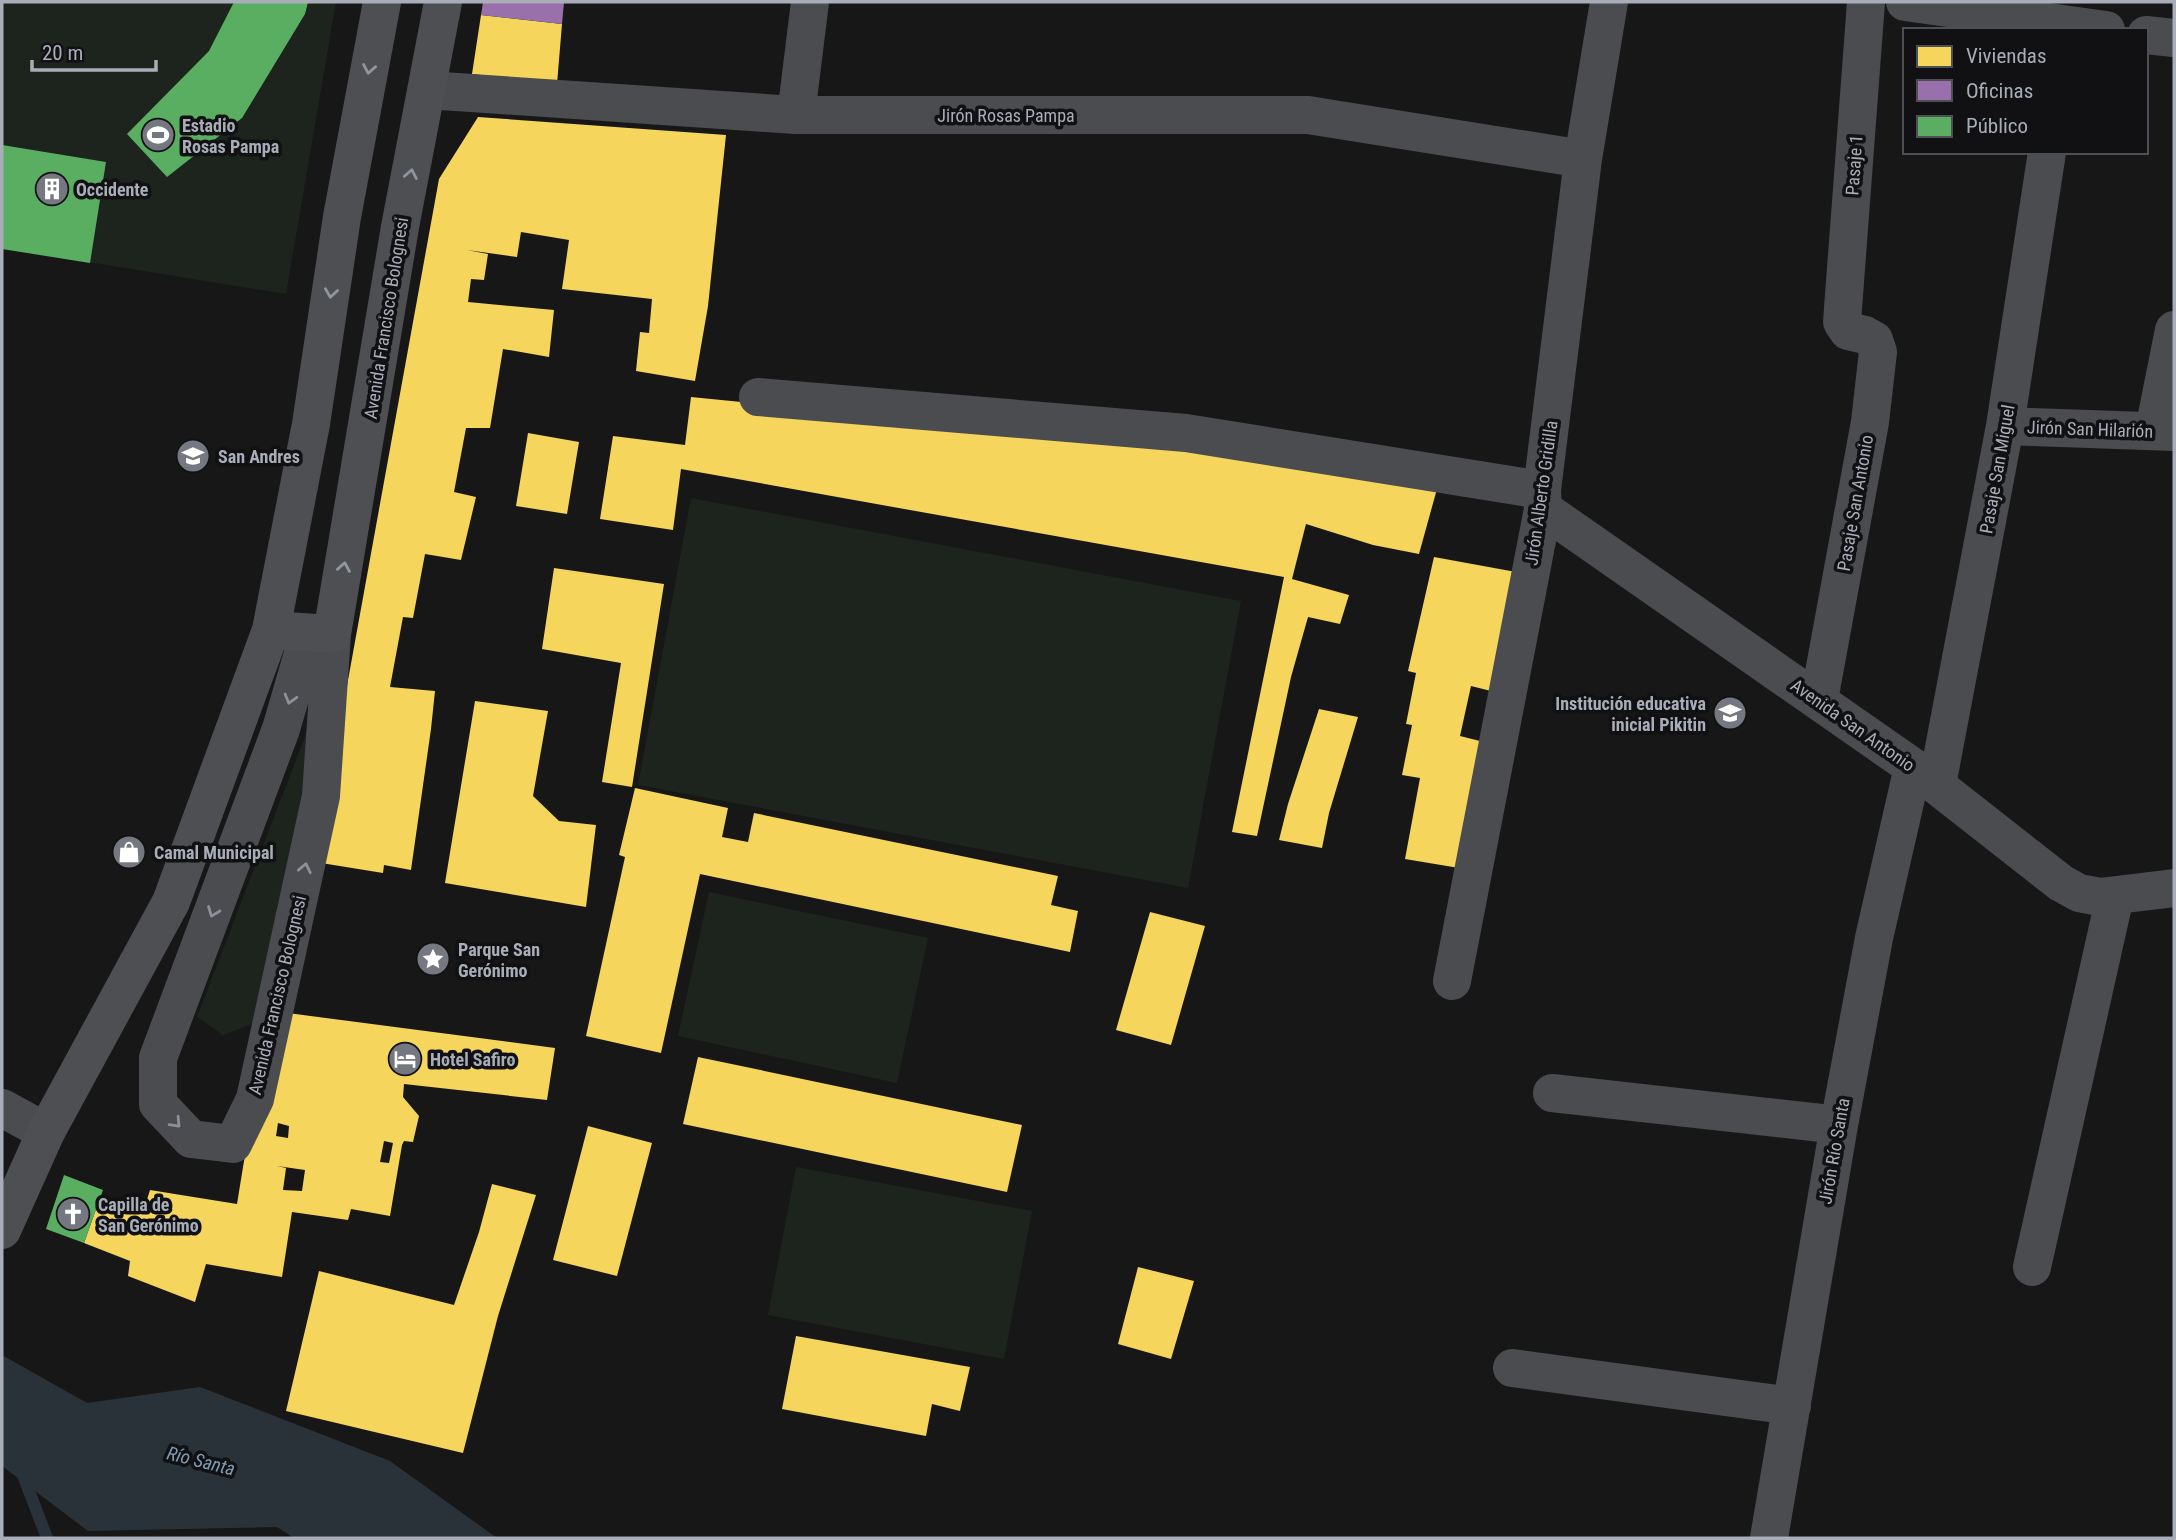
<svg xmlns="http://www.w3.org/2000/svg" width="2176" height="1540" viewBox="0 0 2176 1540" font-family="'Roboto Condensed',sans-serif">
<rect width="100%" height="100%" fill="#171717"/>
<!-- green -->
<path fill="#1d241e" d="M2,2H336L286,294L2,248Z
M691,498L1241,601L1188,888L638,785Z
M311,721L297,844L252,1024L223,1035L197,1017Z
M709,892L928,938L897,1083L678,1036Z
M796,1167L1032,1211L1004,1359L768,1315Z"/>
<!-- water -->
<path fill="#2a3239" d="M2,1355L87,1403L200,1387L390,1461L497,1538H294L277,1527L88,1531L2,1466Z"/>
<!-- homes -->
<path fill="#f6d55c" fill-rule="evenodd" d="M481,15L562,24L557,84L472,74Z
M478,117L726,135L708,306L695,381L636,371L640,332L649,333L652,299L562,289L569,240L521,232L517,257L467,250L488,254L484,280L471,279L468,302L554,310L549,357L503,349L490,428H466L454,492L476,497L461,560L425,554L413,618L403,617L390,687L435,691L431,729L411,870L384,865L383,873L315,862L439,179Z
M691,397L802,408L1440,478L1419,554L1373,545L1306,524L1292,579L1349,595L1340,624L1308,617L1291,677L1257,836L1232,832L1284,577L681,469L673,530L600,519L613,436L685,445Z
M528,433L579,442L567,514L516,506Z
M1434,557L1516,572L1491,691L1471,686L1460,736L1484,742L1459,868L1405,859L1420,778L1402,775L1412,725L1406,724L1416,673L1408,671Z
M554,568L664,584L632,787L602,782L621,663L542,649Z
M475,701L548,711L533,796L559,821L596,825L586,907L445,883Z
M1319,709L1358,717L1329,813L1322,848L1279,840L1288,804Z
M635,788L728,808L722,837L748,842L754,813L1058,876L1051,905L1078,911L1070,952L700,874L661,1053L586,1036L625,857L619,855Z
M1150,912L1205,926L1171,1045L1116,1030Z
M280,1012L555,1048L547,1100L404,1084L403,1097L419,1116L413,1142L404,1141L402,1145L390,1216L351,1209L348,1220L292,1212L282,1277L206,1264L195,1302L128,1276L130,1261L84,1243L100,1198L143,1213L150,1190L237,1204L244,1161ZM278,1123L289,1126L288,1138L276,1136ZM384,1141L393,1143L389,1163L380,1162ZM277,1166L305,1170L302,1191L283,1190L286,1168Z
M698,1057L1022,1125L1007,1192L683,1124Z
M588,1126L652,1143L617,1276L553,1260Z
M492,1184L536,1195L498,1316L463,1453L286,1411L319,1271L454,1305L479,1232Z
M1138,1267L1194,1281L1171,1359L1118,1344Z
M796,1336L970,1367L960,1411L932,1404L926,1436L782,1409Z"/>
<!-- offices -->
<path fill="#9970ab" d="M483,2H564L562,24L481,15Z"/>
<!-- public -->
<path fill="#5aae61" d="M234,2H308L305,14L242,118L167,177L127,134L209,51Z
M2,145L106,162L90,263L2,249Z
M64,1175L103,1190L84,1243L46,1229Z"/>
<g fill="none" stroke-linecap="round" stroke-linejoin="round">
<!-- stream -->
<path stroke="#2a3239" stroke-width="12" d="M21,1470L47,1538"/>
<!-- minor -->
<path stroke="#4b4c50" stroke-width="38" d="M1905,2L2106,30
M2146,35L2174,38
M427,90L796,115H1308L1583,159
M796,115L810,2
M758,397L1186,433L1542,490
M2005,426L2174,432
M2154,430L2174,330
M1543,509L1913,767L2061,883L2079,893L2100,897L2174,888
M309,633L281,729L158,1058V1104L191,1139L233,1144L255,1099L321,796L332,634
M1819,700L1870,422L1878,352L1874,340L1865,335L1848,331L1842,322L1866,2
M1937,785L2005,426L2047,152
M1452,981L1543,509L1542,490L1583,159L1609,2
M1552,1093L1839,1125
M2,1108L46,1132
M2032,1267L2115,896
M1512,1368L1792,1406
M1769,1538L1839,1125L1874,938L1913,767"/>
<!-- major -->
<path stroke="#4d4f52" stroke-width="38" d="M271,630L332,634L400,227L443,2
M2,1230L46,1132L171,902L271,630L311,424L342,217L382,2"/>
</g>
<!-- one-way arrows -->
<defs><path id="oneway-chevron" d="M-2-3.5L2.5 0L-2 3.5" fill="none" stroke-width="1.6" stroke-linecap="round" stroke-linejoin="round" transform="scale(1.75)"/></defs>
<g stroke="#91969e">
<use href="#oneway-chevron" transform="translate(369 69) rotate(100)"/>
<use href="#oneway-chevron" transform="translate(411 174) rotate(-79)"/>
<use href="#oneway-chevron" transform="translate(331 293) rotate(98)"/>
<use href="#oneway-chevron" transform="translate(344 567) rotate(-80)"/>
</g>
<g stroke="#8c9099">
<use href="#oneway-chevron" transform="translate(290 699) rotate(106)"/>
<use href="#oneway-chevron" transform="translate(305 868) rotate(-78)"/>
<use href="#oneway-chevron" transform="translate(213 912) rotate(111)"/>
<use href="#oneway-chevron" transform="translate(176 1123) rotate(47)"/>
</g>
<!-- icons -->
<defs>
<symbol id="stadium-disc" viewBox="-11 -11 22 22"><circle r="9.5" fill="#757880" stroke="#111113"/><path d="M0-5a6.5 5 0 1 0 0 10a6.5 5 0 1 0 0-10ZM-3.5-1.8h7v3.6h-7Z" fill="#fff"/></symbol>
<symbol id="building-disc" viewBox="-11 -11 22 22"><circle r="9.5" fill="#757880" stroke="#111113"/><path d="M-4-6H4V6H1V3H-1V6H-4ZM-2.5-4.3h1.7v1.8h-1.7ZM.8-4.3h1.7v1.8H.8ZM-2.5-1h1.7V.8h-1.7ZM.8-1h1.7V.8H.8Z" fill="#fff"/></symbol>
<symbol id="school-disc" viewBox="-11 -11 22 22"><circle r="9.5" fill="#757880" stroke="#111113"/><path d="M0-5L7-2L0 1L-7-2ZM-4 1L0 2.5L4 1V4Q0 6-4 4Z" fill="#fff"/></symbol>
<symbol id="shop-disc" viewBox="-11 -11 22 22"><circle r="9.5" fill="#757880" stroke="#111113"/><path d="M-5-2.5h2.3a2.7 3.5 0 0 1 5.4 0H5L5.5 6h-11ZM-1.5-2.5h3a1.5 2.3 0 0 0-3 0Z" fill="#fff"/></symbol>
<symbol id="sight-disc" viewBox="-11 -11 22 22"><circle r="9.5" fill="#757880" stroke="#111113"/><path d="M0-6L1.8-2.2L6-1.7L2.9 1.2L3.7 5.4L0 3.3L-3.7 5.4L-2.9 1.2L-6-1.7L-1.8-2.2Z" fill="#fff"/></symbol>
<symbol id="hotel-disc" viewBox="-11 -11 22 22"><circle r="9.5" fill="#757880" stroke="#111113"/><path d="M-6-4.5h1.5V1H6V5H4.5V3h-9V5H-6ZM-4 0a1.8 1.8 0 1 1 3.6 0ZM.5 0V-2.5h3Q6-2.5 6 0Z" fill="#fff"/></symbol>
<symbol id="church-disc" viewBox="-11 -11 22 22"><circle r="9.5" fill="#757880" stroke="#111113"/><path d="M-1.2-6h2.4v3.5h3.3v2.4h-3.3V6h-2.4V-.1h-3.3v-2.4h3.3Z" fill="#fff"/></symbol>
</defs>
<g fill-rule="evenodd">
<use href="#stadium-disc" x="139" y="116" width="38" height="38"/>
<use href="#building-disc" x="33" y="170" width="38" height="38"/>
<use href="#school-disc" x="174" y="437" width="38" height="38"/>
<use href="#school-disc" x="1711" y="694" width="38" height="38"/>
<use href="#shop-disc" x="110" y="833" width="38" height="38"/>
<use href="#sight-disc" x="414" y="940" width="38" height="38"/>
<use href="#hotel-disc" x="386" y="1040" width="38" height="38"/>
<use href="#church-disc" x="54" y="1195" width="38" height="38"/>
</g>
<g text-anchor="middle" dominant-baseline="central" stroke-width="7" stroke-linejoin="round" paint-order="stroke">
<!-- street labels -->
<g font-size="18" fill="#a8adb8" stroke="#111113">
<text x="1006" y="115">Jirón Rosas Pampa</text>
<text transform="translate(1854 165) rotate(-86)">Pasaje 1</text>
<text transform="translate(386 318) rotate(-81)">Avenida Francisco Bolognesi</text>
<text transform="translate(2090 429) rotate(2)">Jirón San Hilarión</text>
<text transform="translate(1997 469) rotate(-80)">Pasaje San Miguel</text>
<text transform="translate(1541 493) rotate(-82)">Jirón Alberto Gridilla</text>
<text transform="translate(1855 503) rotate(-80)">Pasaje San Antonio</text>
<text transform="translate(1853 725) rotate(35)">Avenida San Antonio</text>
<text transform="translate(277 995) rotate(-77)">Avenida Francisco Bolognesi</text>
<text transform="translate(1834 1151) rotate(-80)">Jirón Río Santa</text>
</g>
<!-- poi labels -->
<g font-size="18" font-weight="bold" fill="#a8adb8" stroke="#111113" text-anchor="start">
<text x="182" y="125">Estadio<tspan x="182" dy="21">Rosas Pampa</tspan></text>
<text x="76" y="189">Occidente</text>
<text x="218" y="456">San Andres</text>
<text x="1706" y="703" text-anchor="end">Institución educativa<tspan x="1706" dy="21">inicial Pikitin</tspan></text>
<text x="154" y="852">Camal Municipal</text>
<text x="458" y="949">Parque San<tspan x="458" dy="21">Gerónimo</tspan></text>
<text x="430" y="1059">Hotel Safiro</text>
<text x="98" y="1204">Capilla de<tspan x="98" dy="21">San Gerónimo</tspan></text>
</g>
<!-- water labels -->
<g font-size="19" font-style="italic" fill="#7f9bb3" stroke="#111113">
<text transform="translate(201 1461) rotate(14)">Río Santa</text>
</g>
</g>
<!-- border -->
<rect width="2176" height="1540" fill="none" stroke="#a8adb8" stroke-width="7"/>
<!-- legend -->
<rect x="1903" y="28" width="245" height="126" fill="#111113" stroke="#4d4f55" stroke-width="2"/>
<rect x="1917" y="46" width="35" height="21" fill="#f6d55c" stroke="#4d4f55" stroke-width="2"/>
<text x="1966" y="63" font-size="21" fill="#a8adb8">Viviendas</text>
<rect x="1917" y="80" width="35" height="21" fill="#9970ab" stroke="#4d4f55" stroke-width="2"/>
<text x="1966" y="98" font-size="21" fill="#a8adb8">Oficinas</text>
<rect x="1917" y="116" width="35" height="21" fill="#5aae61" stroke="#4d4f55" stroke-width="2"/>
<text x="1966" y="133" font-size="21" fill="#a8adb8">Público</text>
<!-- scale -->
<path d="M32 60v10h124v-10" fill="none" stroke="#a8adb8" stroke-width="3.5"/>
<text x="42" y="60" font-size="21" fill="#a8adb8" stroke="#111113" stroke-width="5" paint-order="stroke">20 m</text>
</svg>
